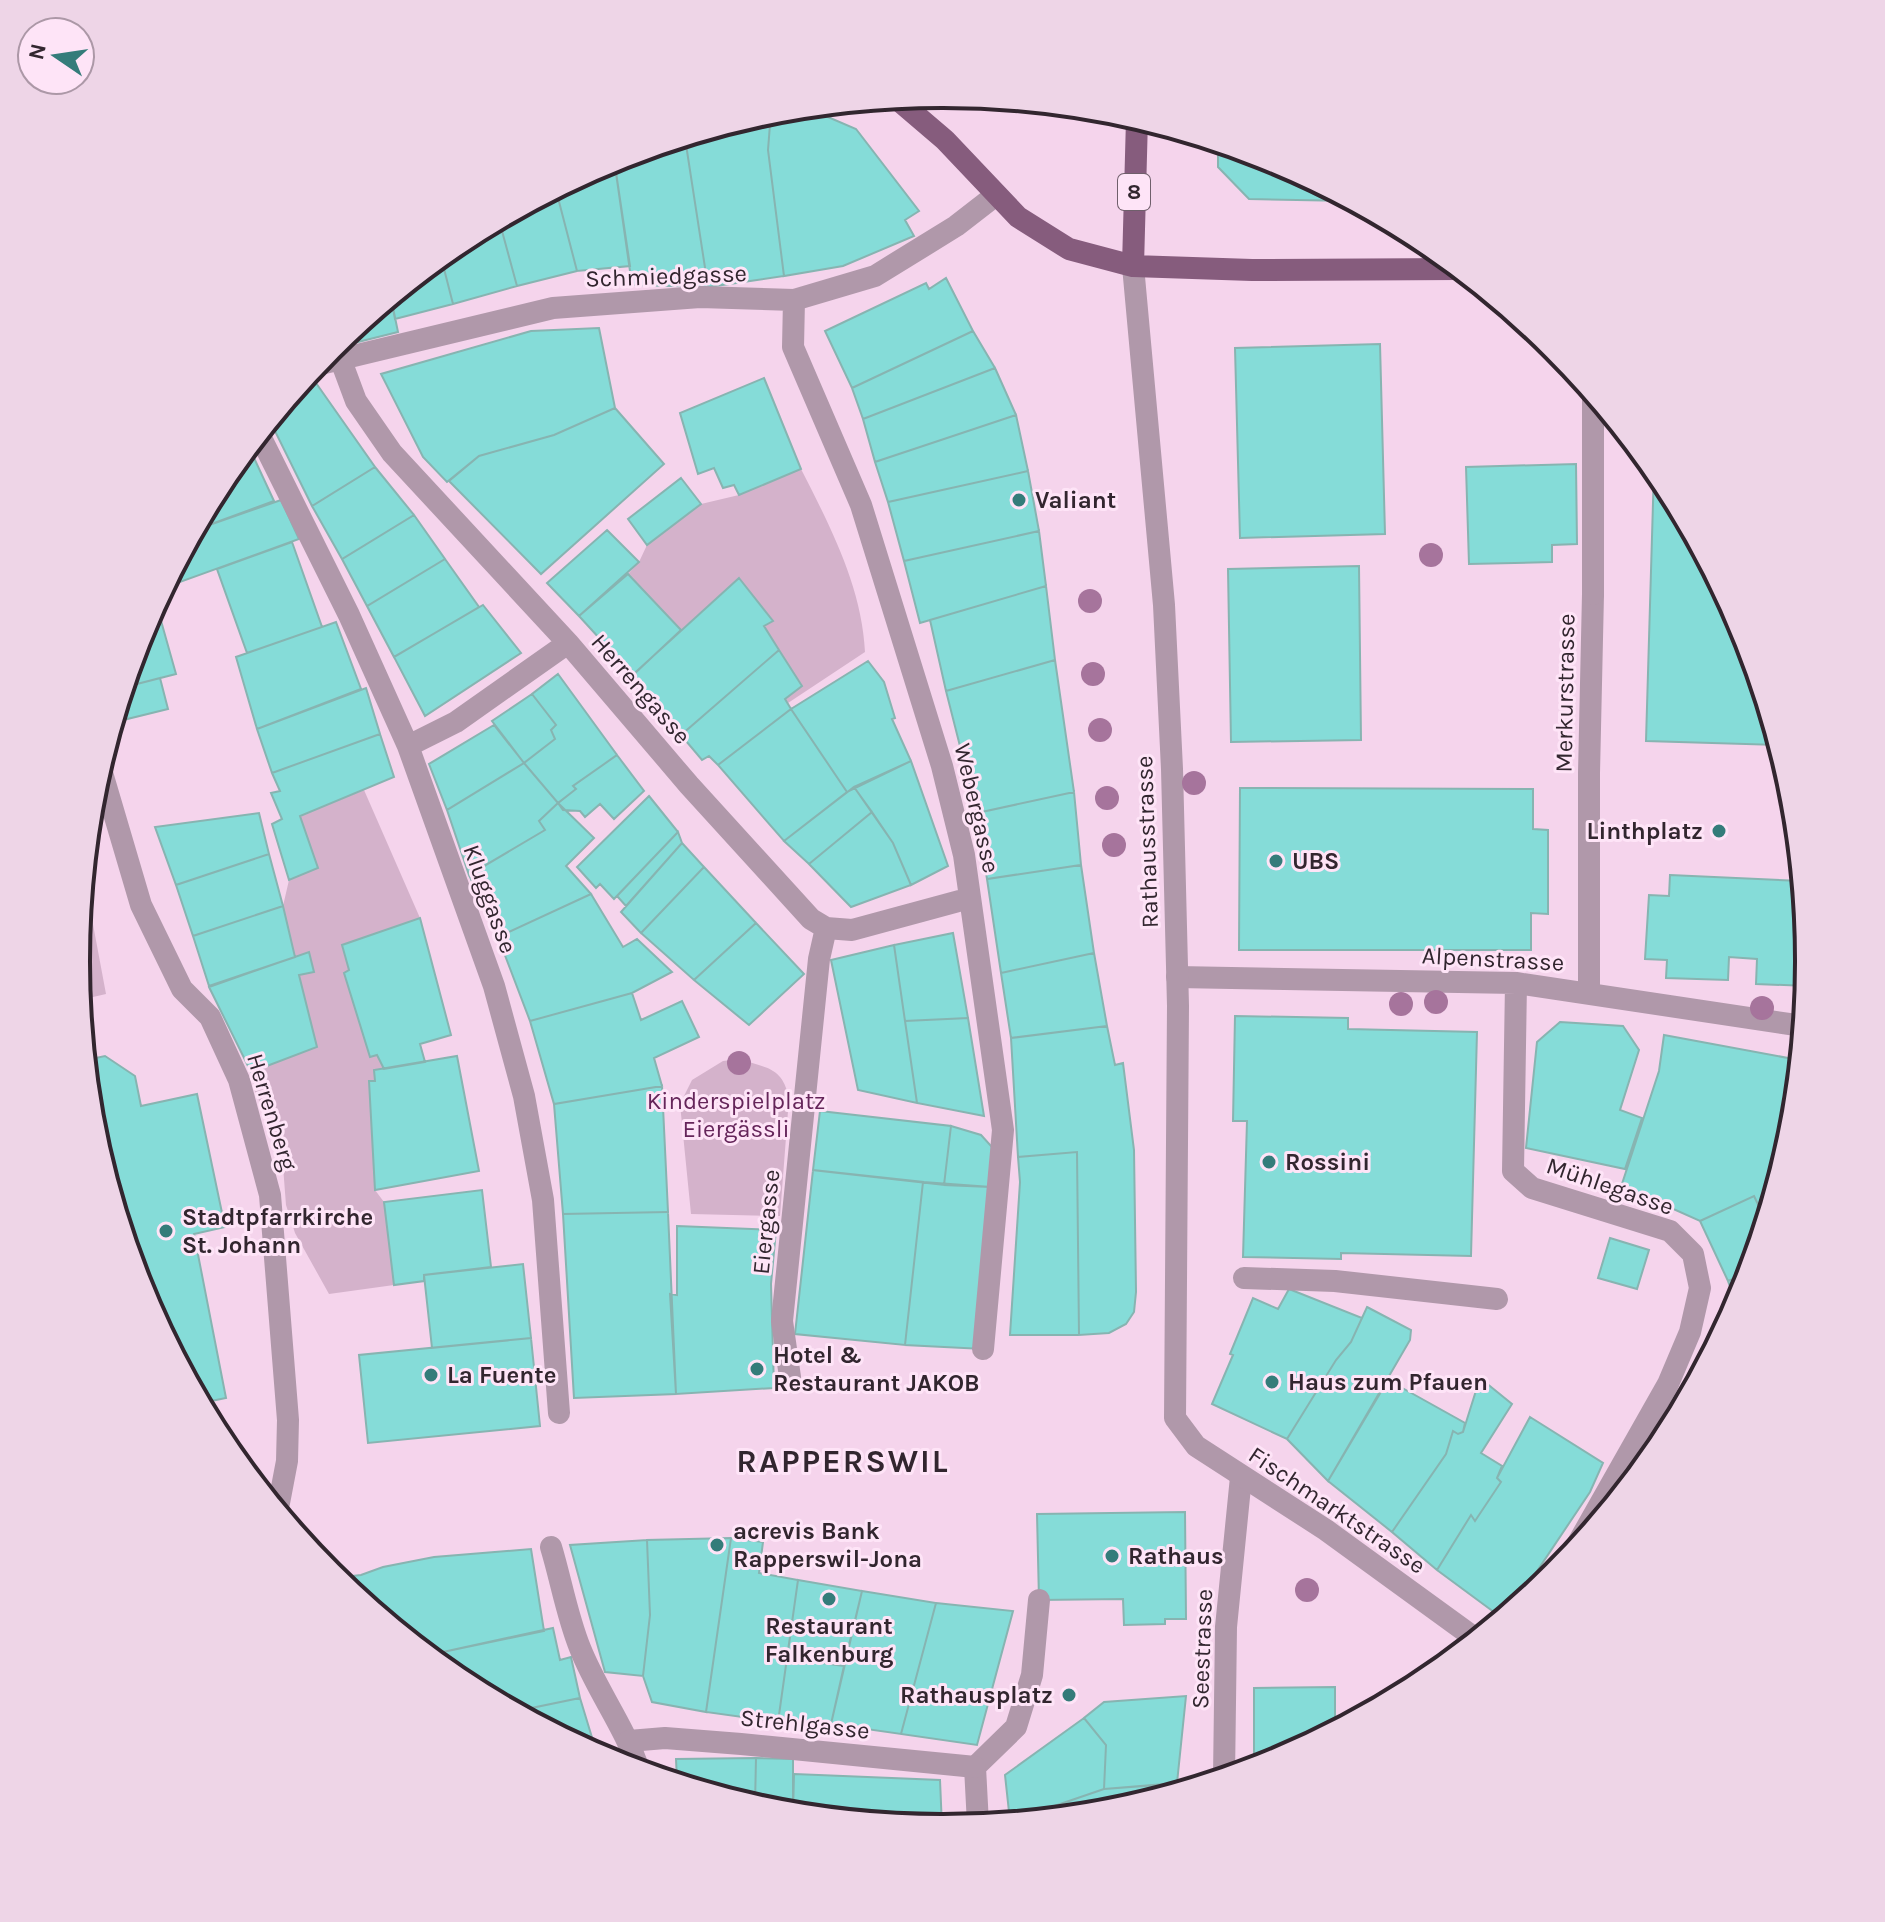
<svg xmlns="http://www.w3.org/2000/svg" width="1885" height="1922" viewBox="0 0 1885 1922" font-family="Karla,sans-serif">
<rect width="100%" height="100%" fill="#f5d4ec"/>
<!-- green -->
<path fill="#d4b2cb" d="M801,469C830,526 862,587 865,652L788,703L785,699L802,685L764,626L773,620L739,578L681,630L628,574L639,562L647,545L701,504L739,495Z
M364,790L420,918L342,945L349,970L344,973L370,1056L377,1055L384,1069L374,1070L375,1081L369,1082L375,1190L384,1202L394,1285L329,1294L295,1233L286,1205L282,1153L254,1089L251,1072L316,1047L299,975L314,971L309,952L295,957L283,906L289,880L318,868L300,816Z
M84,876L106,994L80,1000L76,961Z
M740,1059C768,1069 782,1067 789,1098L780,1216L691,1214L680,1104L692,1080L723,1061Z"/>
<!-- building -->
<path fill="#85dcd8" stroke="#87b4b1" stroke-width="2" d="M807,108L856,129L919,211L905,220L914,236L843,266L784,276L768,150L771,112Z
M771,112L768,150L784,276L708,287L685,138Z
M685,138L708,287L632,285L614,159Z
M1218,143L1275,161L1350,201L1249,199L1218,167Z
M614,159L630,266L577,271L556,190Z
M556,190L577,271L517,286L499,220Z
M499,220L517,286L453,304L441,257L461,240Z
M441,257L453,304L395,319L391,298Z
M946,278L973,331L852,388L825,331L926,283L929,289Z
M391,298L398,332L354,343L351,331Z
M599,328L615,408L554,435L479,456L447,482L423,457L381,374L531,331Z
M351,331L354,343L327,351L330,348Z
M973,331L995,368L863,419L852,388Z
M1380,344L1385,534L1240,538L1235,348Z
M995,368L1016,415L875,462L863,419Z
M764,378L801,469L739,495L734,485L723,488L714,468L698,474L680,413Z
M316,383L375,467L312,506L270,421L289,399Z
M615,408L664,464L541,574L449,481L479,456L554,435Z
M1016,415L1028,471L888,502L875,462Z
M249,447L274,501L195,530L222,479Z
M1576,464L1577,544L1552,545V562L1469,564L1466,467Z
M375,467L414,515L342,559L312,506Z
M1654,469L1663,480L1743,630L1778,745L1646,741Z
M1028,471L1039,531L904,561L888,502Z
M681,478L701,504L647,545L628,519Z
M281,500L299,539L180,582L177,564L181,557L195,551L190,540L195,530Z
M414,515L445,559L367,606L342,559Z
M607,530L639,562L579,616L547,583Z
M1039,531L1046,586L920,623L904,561Z
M292,542L322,627L247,653L217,569Z
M445,559L479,607L394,657L367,606Z
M1359,566L1361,740L1231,742L1228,569Z
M628,574L681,630L633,675L579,616Z
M739,578L773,621L764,626L779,650L681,735L628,679Z
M1046,586L1055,660L946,691L930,620Z
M156,603L176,674L125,687L142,629Z
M483,605L521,653L425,716L394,657Z
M336,622L361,689L257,729L236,657Z
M779,650L802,686L785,699L791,709L718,765L709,756L702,760L681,735Z
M1055,660L1074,792L977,813L946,691Z
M868,661L884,682L895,718L892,719L911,761L847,792L791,709Z
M558,674L617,755L573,786L576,789L558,803L524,763L555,739L551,730L556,725L532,694Z
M160,678L168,709L115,722L125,687Z
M366,688L380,734L272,773L257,729Z
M532,694L556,725L551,730L555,739L524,763L492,721Z
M791,709L847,792L784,841L718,765Z
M494,725L524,763L447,810L429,764Z
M380,734L394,777L300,816L318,868L289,880L272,824L282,819L271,793L280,791L272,773Z
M617,755L644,791L614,819L600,804L585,817L580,811L563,810L558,803L576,789L573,786Z
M911,761L948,866L911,885L893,843L854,787Z
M524,763L558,803L539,821L545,830L469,875L447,810Z
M854,787L872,812L809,864L784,841Z
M1240,788L1533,789V829L1548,830V914L1531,913V950H1239Z
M1074,792L1081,865L987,879L977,813Z
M649,796L678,832L614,899L600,884L596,888L577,867Z
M558,803L594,838L566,866L591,894L498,937L469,875L545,830L539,821Z
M872,812L893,843L911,885L851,907L809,864Z
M259,813L269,854L176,885L155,827Z
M678,832L682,843L626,906L617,896Z
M682,843L704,867L641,933L621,912Z
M269,854L283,906L193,936L176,885Z
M1081,865L1094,953L1001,973L987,879Z
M704,867L756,923L694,980L641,933Z
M1670,875L1801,881L1809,961L1807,986L1756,984L1757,959L1729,957L1728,980L1666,978L1667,960L1645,959L1649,895L1669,896Z
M591,894L623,947L637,939L672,972L632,993L530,1021L498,937Z
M283,906L295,957L209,986L193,936Z
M420,918L451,1035L420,1044L425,1062L384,1069L377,1055L370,1057L344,973L349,970L342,945Z
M756,923L804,974L749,1025L694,980Z
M953,933L968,1018L905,1021L894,945Z
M894,945L905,1021L917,1103L858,1090L831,960Z
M309,952L314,972L299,975L317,1047L251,1072L209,987Z
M1094,953L1107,1026L1011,1038L1001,973Z
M632,993L641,1020L682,1001L699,1037L654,1058L662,1086L554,1104L530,1021Z
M1235,1016L1348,1018V1029L1477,1032L1471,1256L1341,1253V1259L1243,1257L1247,1121H1233Z
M968,1018L984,1116L917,1103L905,1021Z
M1560,1022L1623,1026L1639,1050L1620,1110L1642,1118L1625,1169L1526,1148L1537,1042Z
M1107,1026L1115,1065L1123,1063L1134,1150L1136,1292L1134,1312L1126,1324L1109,1333L1079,1335L1077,1152L1018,1157L1011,1038Z
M1664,1035L1799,1060L1792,1130L1765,1219L1754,1196L1700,1221L1660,1203L1619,1193L1659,1071Z
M105,1056L135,1076L141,1106L197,1094L225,1227L194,1234L226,1398L201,1403L142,1292L93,1130L86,1060Z
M457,1056L479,1171L375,1190L369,1081H375L374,1070Z
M662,1086L668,1212L563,1214L554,1104Z
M820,1111L951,1126L944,1185L813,1170Z
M951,1126L981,1135L992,1147L990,1187L944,1185Z
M1077,1152L1079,1335H1010L1020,1182L1018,1157Z
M813,1170L923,1182L905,1345L795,1334Z
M923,1182L990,1187L983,1349L905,1345Z
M482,1190L491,1267L424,1275V1281L394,1285L384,1202Z
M1754,1196L1765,1219L1749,1273L1728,1281L1700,1221Z
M668,1212L676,1394L574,1398L563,1214Z
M677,1226L776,1230L771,1284L774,1388L676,1394L670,1294L677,1295Z
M1610,1238L1649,1250L1637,1289L1598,1278Z
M523,1264L531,1338L432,1348L424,1275Z
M1749,1273L1743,1293L1737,1305L1728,1281Z
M1289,1289L1362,1318L1351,1342L1336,1360L1287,1439L1212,1404L1233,1355L1230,1354L1253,1298L1278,1309Z
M1367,1307L1411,1330L1410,1340L1328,1481L1287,1439L1336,1360L1351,1342Z
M531,1338L540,1426L368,1443L359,1355Z
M1713,1349L1669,1430L1667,1429L1687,1393L1699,1364Z
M1480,1378L1512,1404L1481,1453L1502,1466L1497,1478L1501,1482L1475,1521L1471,1515L1437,1570L1392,1532L1446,1454L1453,1431L1458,1434L1463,1432Z
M1388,1380L1465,1423L1463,1432L1458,1434L1453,1431L1446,1454L1392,1532L1328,1481Z
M1530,1417L1603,1463L1590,1492L1511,1610L1502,1618L1437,1570L1471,1515L1475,1521L1501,1482L1497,1478Z
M1185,1512L1186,1619H1165V1624L1124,1625L1123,1599L1039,1600L1037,1514Z
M731,1538L706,1712L652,1702L643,1676L650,1615L647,1540Z
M731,1538L763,1542L759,1573L798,1580L778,1722L706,1712Z
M647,1540L650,1615L643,1676L605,1672L570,1545Z
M531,1549L544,1631L429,1655L335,1578L361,1575L383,1567L434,1557Z
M798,1580L862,1591L844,1666L787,1658Z
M862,1591L936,1603L901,1734L831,1724Z
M936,1603L1013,1611L977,1745L901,1734Z
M553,1628L560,1660L571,1657L580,1698L517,1711L461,1681L429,1655Z
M787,1658L844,1666L831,1724L778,1722Z
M1335,1687V1729L1274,1762L1254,1768V1688Z
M1186,1696L1177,1783L1104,1789L1106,1745L1084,1718L1104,1702Z
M580,1698L597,1754L517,1711Z
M1084,1718L1106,1745L1104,1789L1010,1821L1005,1775Z
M756,1758L755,1805L677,1781L676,1759Z
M756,1758L793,1759V1813L755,1805Z
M794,1774L940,1780L942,1827L793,1813Z
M1185,1783V1789L1111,1811L1014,1820L1104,1789Z"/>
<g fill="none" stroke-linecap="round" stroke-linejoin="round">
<!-- service -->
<path stroke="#b098aa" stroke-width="22" d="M794,300L793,347L861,505L942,766L964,855L1003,1130L983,1349
M340,358L356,401L392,453L568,643L689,785L811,919L826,928L852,930L970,898
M316,365L553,308L700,297L794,300L875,276L956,226L996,195
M259,434L349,615L408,746L494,986L524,1096L543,1200L559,1413
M408,746L456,722L568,643
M100,766L141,905L182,989L210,1017L239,1080L270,1195L288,1420L287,1461L279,1503
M1177,977L1516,983L1803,1026
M1516,983L1513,1171L1532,1188L1670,1231L1693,1254L1700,1288L1690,1332L1668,1384L1574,1550
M1589,992V773L1593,594
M1244,1278L1335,1281L1497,1299
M790,1377L782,1321L819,959L826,928
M1641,1435L1662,1443
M551,1547C561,1580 567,1616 580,1648C597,1691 625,1727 639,1770
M978,1824L975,1767L1016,1727L1032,1675L1039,1600"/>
<!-- pedestrian -->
<path stroke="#b098aa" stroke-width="22" d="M629,1741L665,1738L741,1744L975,1767
M1224,1777L1226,1627L1241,1477"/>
<!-- minor -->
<path stroke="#b098aa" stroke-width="22" d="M1133,266L1164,605L1172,769L1178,1006L1175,1418L1196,1446L1326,1530L1476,1639
M1593,394V594"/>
<!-- primary -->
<path stroke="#865c7d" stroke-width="22" d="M897,99L945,140L1018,217L1069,249L1133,266L1252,270L1459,269
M1133,266L1137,119"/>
</g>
<!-- trees -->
<g fill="#a6749c">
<circle cx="1431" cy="555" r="12"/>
<circle cx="1090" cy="601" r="12"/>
<circle cx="1093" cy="674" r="12"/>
<circle cx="1100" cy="730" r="12"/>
<circle cx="1194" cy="783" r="12"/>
<circle cx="1107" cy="798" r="12"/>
<circle cx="1114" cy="845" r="12"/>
<circle cx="1436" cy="1002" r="12"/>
<circle cx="1401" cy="1004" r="12"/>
<circle cx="1762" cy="1008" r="12"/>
<circle cx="739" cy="1063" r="12"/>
<circle cx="1307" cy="1590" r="12"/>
</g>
<!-- markers -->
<g fill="#347c7a" stroke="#fee4f7" stroke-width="3">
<circle cx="1019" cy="500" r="8"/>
<circle cx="1719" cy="831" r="8"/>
<circle cx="1276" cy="861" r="8"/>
<circle cx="1269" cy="1162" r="8"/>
<circle cx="166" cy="1231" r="8"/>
<circle cx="757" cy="1369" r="8"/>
<circle cx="431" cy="1375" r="8"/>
<circle cx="1272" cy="1382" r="8"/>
<circle cx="717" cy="1545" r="8"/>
<circle cx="1112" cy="1556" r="8"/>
<circle cx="829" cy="1599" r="8"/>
<circle cx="1069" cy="1695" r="8"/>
</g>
<g text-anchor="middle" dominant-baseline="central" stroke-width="6" stroke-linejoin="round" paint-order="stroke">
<!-- shield labels -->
<rect fill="#fee4f7" stroke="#6f5f6b" stroke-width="2" x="1118" y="174" width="32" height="36" rx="6"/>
<g font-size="22" font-weight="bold" fill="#32262f">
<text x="1134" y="192">8</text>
</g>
<!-- street labels -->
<g font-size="24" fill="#32262f" stroke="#fee4f7">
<text transform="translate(666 276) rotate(-2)">Schmiedgasse</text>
<text transform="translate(641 689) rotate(49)">Herrengasse</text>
<text transform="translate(1565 693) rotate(-89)">Merkurstrasse</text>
<text transform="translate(977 808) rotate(77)">Webergasse</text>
<text transform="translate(1147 842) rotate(-92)">Rathausstrasse</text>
<text transform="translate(490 899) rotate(70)">Kluggasse</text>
<text transform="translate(1493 959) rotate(3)">Alpenstrasse</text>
<text transform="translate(272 1112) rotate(73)">Herrenberg</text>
<text transform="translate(1610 1186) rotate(19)">Mühlegasse</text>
<text transform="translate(766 1222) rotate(-84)">Eiergasse</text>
<text transform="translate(1337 1510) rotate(34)">Fischmarktstrasse</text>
<text transform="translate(1202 1649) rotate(-88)">Seestrasse</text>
<text transform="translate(805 1724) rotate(6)">Strehlgasse</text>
</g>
<!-- poi labels -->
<g font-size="24" font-weight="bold" fill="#32262f" stroke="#fee4f7" text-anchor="start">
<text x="1035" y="500">Valiant</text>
<text x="1703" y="831" text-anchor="end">Linthplatz</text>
<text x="1292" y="861">UBS</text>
<text x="1285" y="1162">Rossini</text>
<text x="182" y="1217">Stadtpfarrkirche<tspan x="182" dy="28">St. Johann</tspan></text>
<text x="773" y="1355">Hotel &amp;<tspan x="773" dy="28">Restaurant JAKOB</tspan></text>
<text x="447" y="1375">La Fuente</text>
<text x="1288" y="1382">Haus zum Pfauen</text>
<text x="733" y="1531">acrevis Bank<tspan x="733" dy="28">Rapperswil-Jona</tspan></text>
<text x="1128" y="1556">Rathaus</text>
<text x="829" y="1626" text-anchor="middle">Restaurant<tspan x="829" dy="28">Falkenburg</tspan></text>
<text x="1053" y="1695" text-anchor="end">Rathausplatz</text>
</g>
<!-- park labels -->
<g font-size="24" fill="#65255a" stroke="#fee4f7">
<text x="736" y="1101">Kinderspielplatz<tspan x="736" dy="28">Eiergässli</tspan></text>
</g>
<!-- district labels -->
<g font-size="32" font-weight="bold" letter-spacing="2" fill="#32262f" stroke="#fee4f7">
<text x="843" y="1461">RAPPERSWIL</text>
</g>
</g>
<!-- crop -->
<path d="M0 0H1885V1922H0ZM942 108H943A852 852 0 0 1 1795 960V962A852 852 0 0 1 943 1814H942A852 852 0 0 1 90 962V960A852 852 0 0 1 942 108Z" fill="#eed5e7" fill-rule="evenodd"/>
<path fill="none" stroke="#32262f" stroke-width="4" d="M942 108H943A852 852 0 0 1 1795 960V962A852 852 0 0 1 943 1814H942A852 852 0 0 1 90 962V960A852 852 0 0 1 942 108Z"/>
<!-- north arrow -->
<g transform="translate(56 56) rotate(283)"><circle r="38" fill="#fee4f7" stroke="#ac98a7" stroke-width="2"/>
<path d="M0-6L14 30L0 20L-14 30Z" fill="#347c7a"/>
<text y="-12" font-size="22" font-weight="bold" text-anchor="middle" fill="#32262f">N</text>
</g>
</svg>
